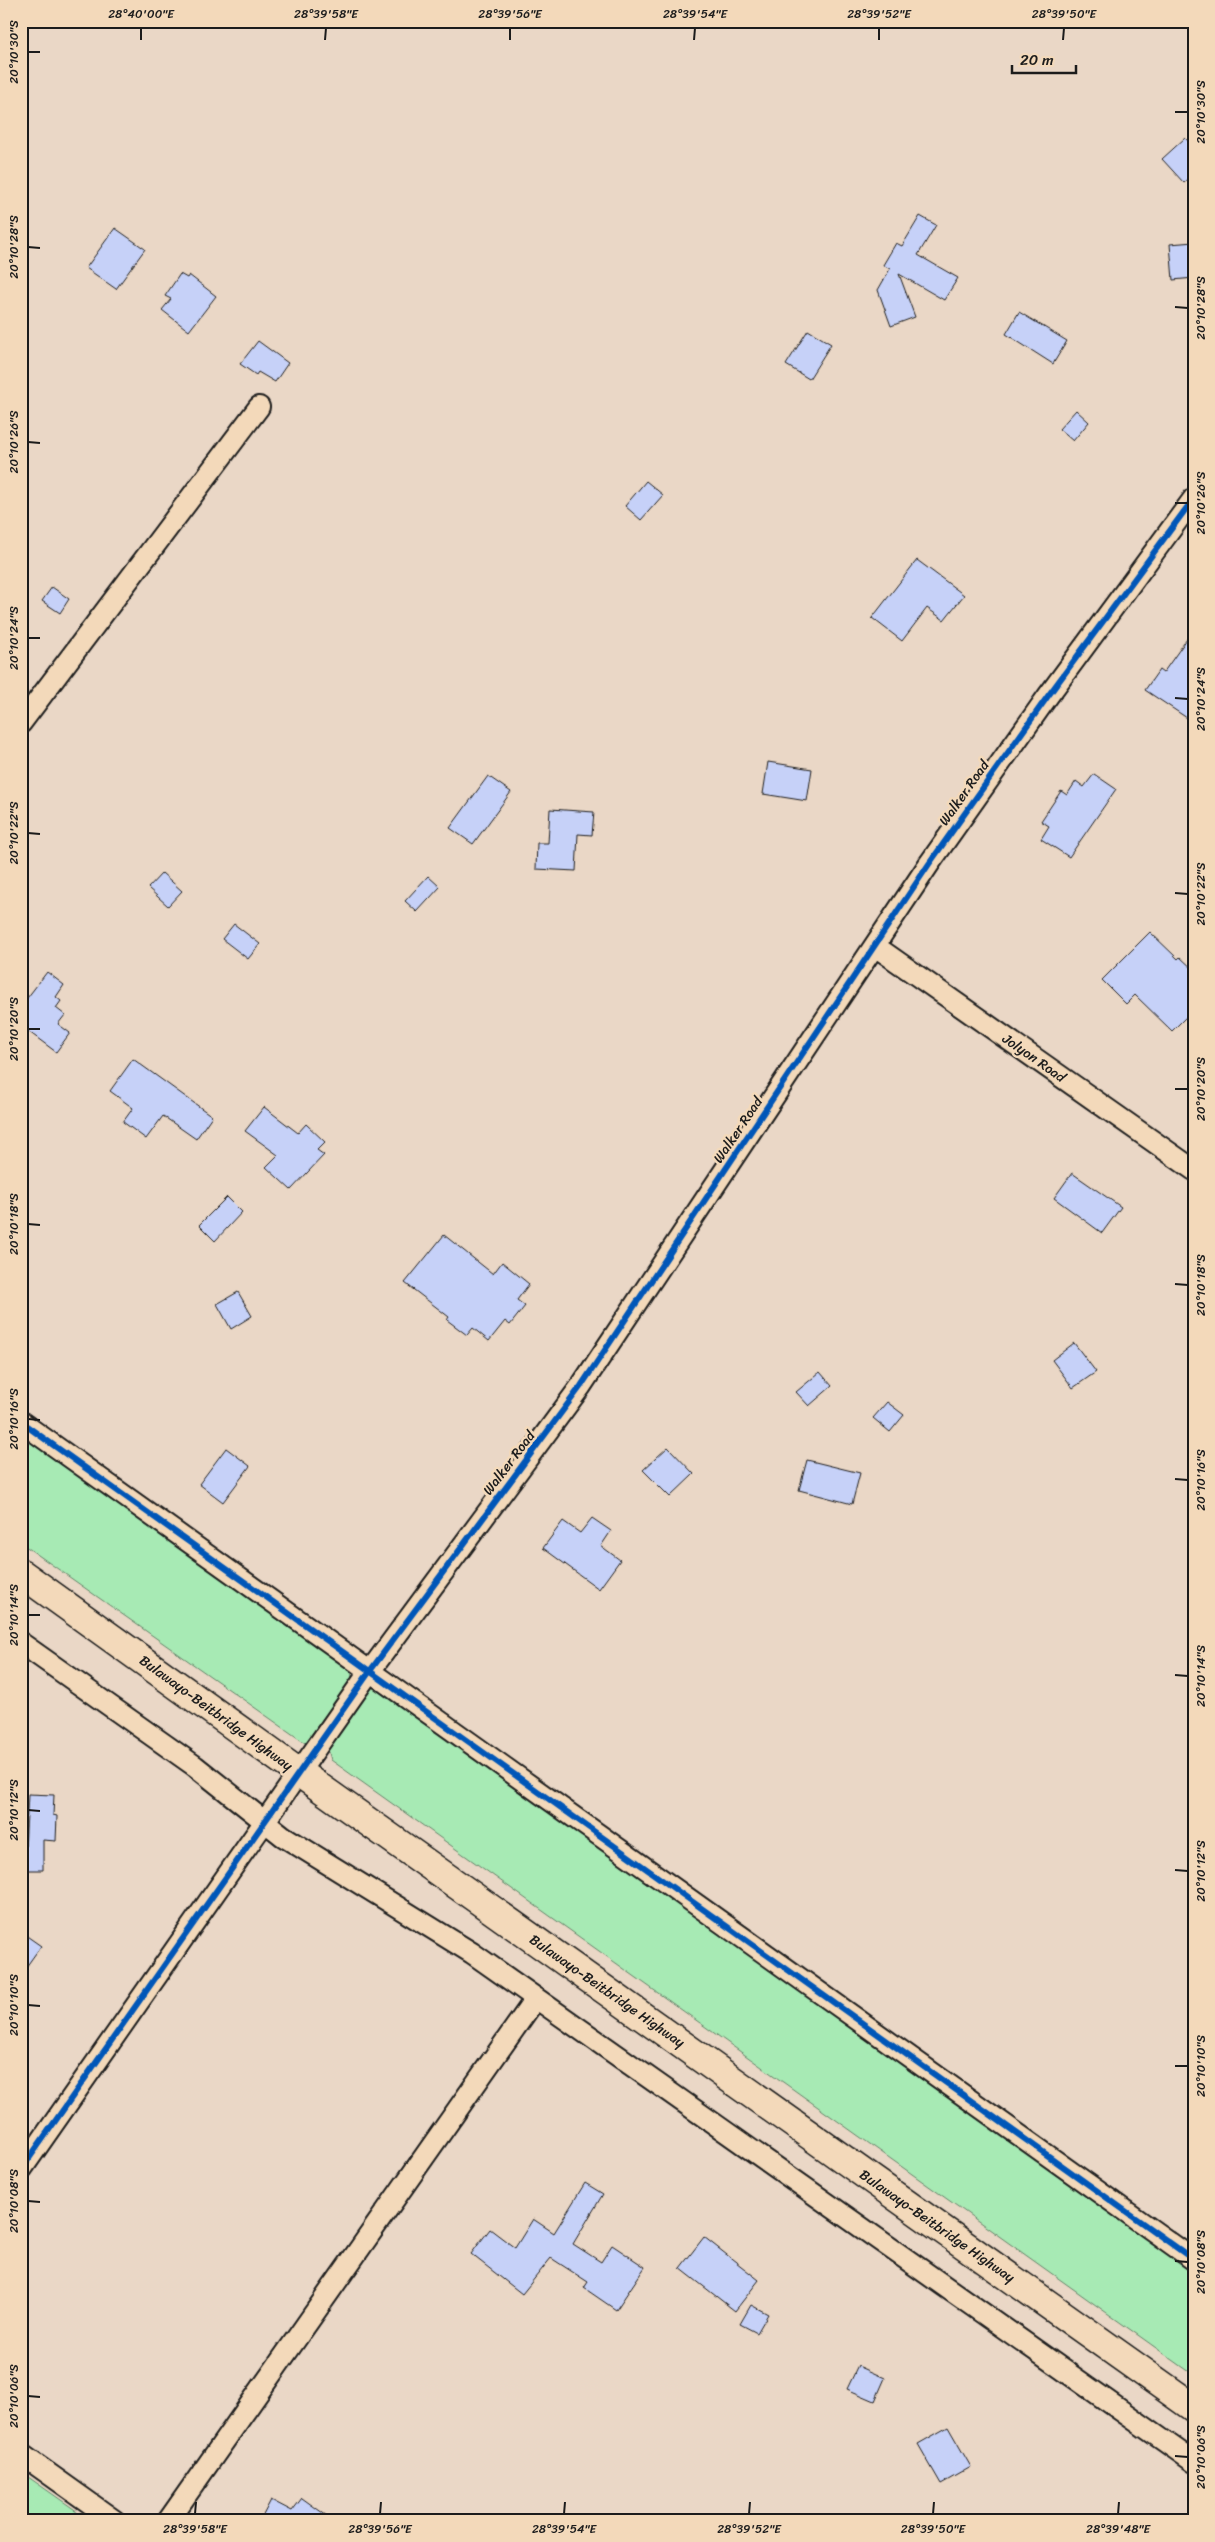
<svg xmlns="http://www.w3.org/2000/svg" width="1215" height="2542" viewBox="0 0 1215 2542" font-family="Sriracha,sans-serif">
<rect width="100%" height="100%" fill="#ead7c6"/>
<filter id="ink" filterUnits="userSpaceOnUse"><feTurbulence type="fractalNoise" baseFrequency=".02" numOctaves="2"/><feDisplacementMap in="SourceGraphic" scale="10" xChannelSelector="R" yChannelSelector="G"/><feConvolveMatrix kernelMatrix="1 2 1 2 8 2 1 2 1" color-interpolation-filters="sRGB"/></filter>
<g filter="url(#ink)">
<!-- green -->
<path fill="#a7eab4" stroke="#628368" d="M21,1431L351,1667L352,1679L305,1743L21,1543Z
M371,1679L1194,2267V2375L331,1760L326,1743Z
M21,2472L91,2521H21Z"/>
<!-- building -->
<path fill="#c6d1f8" stroke="#1c1c1c" d="M1185,138L1194,147V174L1184,183L1162,159Z
M920,216L936,225L918,255L958,278L944,300L899,274L915,317L891,326L878,290L890,269L883,265L896,243L902,246Z
M115,228L145,249L116,289L86,268Z
M1194,242V278L1173,280L1170,244Z
M180,274L187,278L189,275L216,296L189,331L162,310L171,299L165,296Z
M1019,312L1067,341L1053,364L1006,334Z
M808,330L831,344L809,379L786,365Z
M258,341L288,363L275,382L258,372L256,375L240,364Z
M1076,410L1089,422L1073,441L1059,429Z
M646,481L663,495L641,520L625,506Z
M917,560L964,595L944,620L927,608L902,641L872,618Z
M52,587L69,599L60,613L42,601Z
M1194,629V709L1187,718L1145,690L1159,670L1163,673Z
M768,762L812,769L807,801L763,794Z
M1094,774L1116,789L1069,857L1041,839L1049,826L1041,821L1061,791L1067,795L1076,781L1084,787Z
M488,776L511,792L473,844L450,828Z
M550,809L594,812L592,835L578,834L576,871L536,869L537,843H548Z
M162,873L182,891L168,906L148,888Z
M428,876L440,887L417,912L405,901Z
M234,924L260,944L248,959L222,939Z
M1150,932L1178,959L1180,957L1194,970V1009L1172,1031L1135,995L1126,1004L1102,980Z
M47,972L64,985L56,997L61,1001L56,1008L65,1015L58,1024L70,1033L56,1052L21,1026V1006Z
M133,1059L212,1116L196,1139L163,1116L146,1139L123,1122L133,1108L110,1091Z
M264,1107L298,1133L306,1124L325,1142L317,1150L324,1155L291,1190L266,1167L278,1155L245,1131Z
M1072,1173L1121,1207L1102,1233L1054,1198Z
M227,1197L242,1212L215,1241L199,1225Z
M444,1235L493,1274L502,1262L529,1284L517,1300L525,1306L510,1325L505,1321L489,1341L473,1328L467,1335L447,1320L449,1317L405,1283Z
M238,1292L252,1316L231,1329L217,1304Z
M1074,1343L1096,1372L1073,1388L1052,1360Z
M820,1372L832,1386L809,1406L796,1392Z
M887,1402L904,1415L890,1432L873,1418Z
M668,1447L694,1474L670,1497L643,1470Z
M226,1448L250,1466L223,1502L199,1484Z
M807,1460L860,1473L852,1504L799,1490Z
M592,1518L611,1531L601,1546L620,1560L599,1589L543,1548L563,1521L580,1533Z
M28,1794L54,1795L53,1815L57,1816L56,1841L43,1840V1870H24Z
M21,1932L41,1946L21,1974Z
M585,2183L603,2194L573,2244L601,2262L612,2245L645,2267L616,2310L584,2288L588,2282L551,2258L522,2294L471,2254L490,2229L515,2248L533,2219L554,2233Z
M704,2237L759,2280L735,2311L680,2268Z
M751,2305L768,2314L757,2333L740,2324Z
M858,2366L885,2378L875,2401L847,2389Z
M948,2427L971,2467L941,2484L918,2444Z
M302,2498L334,2521H260L271,2500L292,2511Z"/>
<g fill="none" stroke-linecap="round" stroke-linejoin="round">
<defs>
<path id="minor" d="M21,723L259,407
M875,946L1194,1170
M21,1422L1194,2260
M21,1643L195,1766L283,1836L472,1953L1194,2462
M21,2170L370,1671L581,1386L929,864L1048,696L1194,498
M21,2454L115,2521
M168,2521L536,1998"/>
<path id="trunk" d="M21,1573L298,1772L1194,2408"/>
</defs>
<!-- minor casing -->
<use href="#minor" stroke="#1c1c1c" stroke-width="24"/>
<!-- trunk casing -->
<use href="#trunk" stroke="#1c1c1c" stroke-width="31"/>
<!-- minor -->
<use href="#minor" stroke="#f3d9ba" stroke-width="20"/>
<!-- trunk -->
<use href="#trunk" stroke="#f3d9ba" stroke-width="28"/>
<defs>
<path id="cycleway" d="M21,1422L1194,2260
M21,2170L370,1671L581,1386L929,864L1048,696L1194,498"/>
</defs>
<!-- cycleway casing -->
<use href="#cycleway" stroke="#f3d9ba" stroke-width="9"/>
<!-- cycleway -->
<use href="#cycleway" stroke="#0057b8" stroke-width="6"/>
</g>
</g>
<!-- ticks -->
<path fill="none" stroke="#1c1c1c" stroke-width="2" d="M141,40V28M325,40L326,28M510,40V28M694,40L695,28M879,40V28M1063,40L1064,28M28,52H40M1175,112H1188M28,247L40,248M1175,307L1188,308M28,442L40,443M1175,503H1188M28,638H40M1175,698L1188,699M28,833L40,834M1175,893L1188,894M28,1029H40M1175,1089H1188M28,1224L40,1225M1175,1284L1188,1285M28,1419L40,1420M1175,1479L1188,1480M28,1615H40M1175,1675L1188,1676M28,1810L40,1811M1175,1870L1188,1871M28,2005L40,2006M1175,2066H1188M28,2201L40,2202M1175,2261L1188,2262M28,2396L40,2397M1175,2456L1188,2457M195,2514L196,2502M380,2514L381,2502M564,2514L565,2502M749,2514L750,2502M933,2514L934,2502M1118,2514L1119,2502"/>
<g text-anchor="middle" dominant-baseline="central" stroke-width="5" stroke-linejoin="round" paint-order="stroke">
<!-- street labels -->
<g font-size="14" fill="#1c1c1c" stroke="#f3d9ba">
<text transform="translate(964 793) rotate(-55)">Walker Road</text>
<text transform="translate(1034 1058) rotate(35)">Jolyon Road</text>
<text transform="translate(738 1130) rotate(-56)">Walker Road</text>
<text transform="translate(509 1463) rotate(-53)">Walker Road</text>
<text transform="translate(216 1713) rotate(36)">Bulawayo-Beitbridge Highway</text>
<text transform="translate(607 1991) rotate(35)">Bulawayo-Beitbridge Highway</text>
<text transform="translate(937 2226) rotate(35)">Bulawayo-Beitbridge Highway</text>
</g>
</g>
<!-- margin -->
<rect width="1215" height="2542" fill="none" stroke="#f3d9ba" stroke-width="55"/>
<!-- scale -->
<path d="M1012 65v8h64v-8" fill="none" stroke="#1c1c1c" stroke-width="2.5"/>
<text x="1020" y="65" font-size="15" fill="#1c1c1c" stroke="#f3d9ba" stroke-width="4" paint-order="stroke">20 m</text>
<rect x="28" y="28" width="1160" height="2486" fill="none" stroke="#1c1c1c" stroke-width="2"/>
<g font-size="12" text-anchor="middle" fill="#1c1c1c">
<text x="141" y="18">28°40'00"E</text>
<text x="326" y="18">28°39'58"E</text>
<text x="510" y="18">28°39'56"E</text>
<text x="695" y="18">28°39'54"E</text>
<text x="879" y="18">28°39'52"E</text>
<text x="1064" y="18">28°39'50"E</text>
<text transform="translate(14 52) rotate(-90)" y="4">20°10'30"S</text>
<text transform="translate(1201 112) rotate(-90)" y="4">20°10'30"S</text>
<text transform="translate(14 247) rotate(-90)" y="4">20°10'28"S</text>
<text transform="translate(1201 308) rotate(-90)" y="4">20°10'28"S</text>
<text transform="translate(14 442) rotate(-90)" y="4">20°10'26"S</text>
<text transform="translate(1201 503) rotate(-90)" y="4">20°10'26"S</text>
<text transform="translate(14 638) rotate(-90)" y="4">20°10'24"S</text>
<text transform="translate(1201 699) rotate(-90)" y="4">20°10'24"S</text>
<text transform="translate(14 833) rotate(-90)" y="4">20°10'22"S</text>
<text transform="translate(1201 894) rotate(-90)" y="4">20°10'22"S</text>
<text transform="translate(14 1029) rotate(-90)" y="4">20°10'20"S</text>
<text transform="translate(1201 1089) rotate(-90)" y="4">20°10'20"S</text>
<text transform="translate(14 1224) rotate(-90)" y="4">20°10'18"S</text>
<text transform="translate(1201 1285) rotate(-90)" y="4">20°10'18"S</text>
<text transform="translate(14 1419) rotate(-90)" y="4">20°10'16"S</text>
<text transform="translate(1201 1480) rotate(-90)" y="4">20°10'16"S</text>
<text transform="translate(14 1615) rotate(-90)" y="4">20°10'14"S</text>
<text transform="translate(1201 1676) rotate(-90)" y="4">20°10'14"S</text>
<text transform="translate(14 1810) rotate(-90)" y="4">20°10'12"S</text>
<text transform="translate(1201 1871) rotate(-90)" y="4">20°10'12"S</text>
<text transform="translate(14 2005) rotate(-90)" y="4">20°10'10"S</text>
<text transform="translate(1201 2066) rotate(-90)" y="4">20°10'10"S</text>
<text transform="translate(14 2201) rotate(-90)" y="4">20°10'08"S</text>
<text transform="translate(1201 2262) rotate(-90)" y="4">20°10'08"S</text>
<text transform="translate(14 2396) rotate(-90)" y="4">20°10'06"S</text>
<text transform="translate(1201 2457) rotate(-90)" y="4">20°10'06"S</text>
<text x="195" y="2533">28°39'58"E</text>
<text x="380" y="2533">28°39'56"E</text>
<text x="564" y="2533">28°39'54"E</text>
<text x="749" y="2533">28°39'52"E</text>
<text x="933" y="2533">28°39'50"E</text>
<text x="1118" y="2533">28°39'48"E</text>
</g>
</svg>
